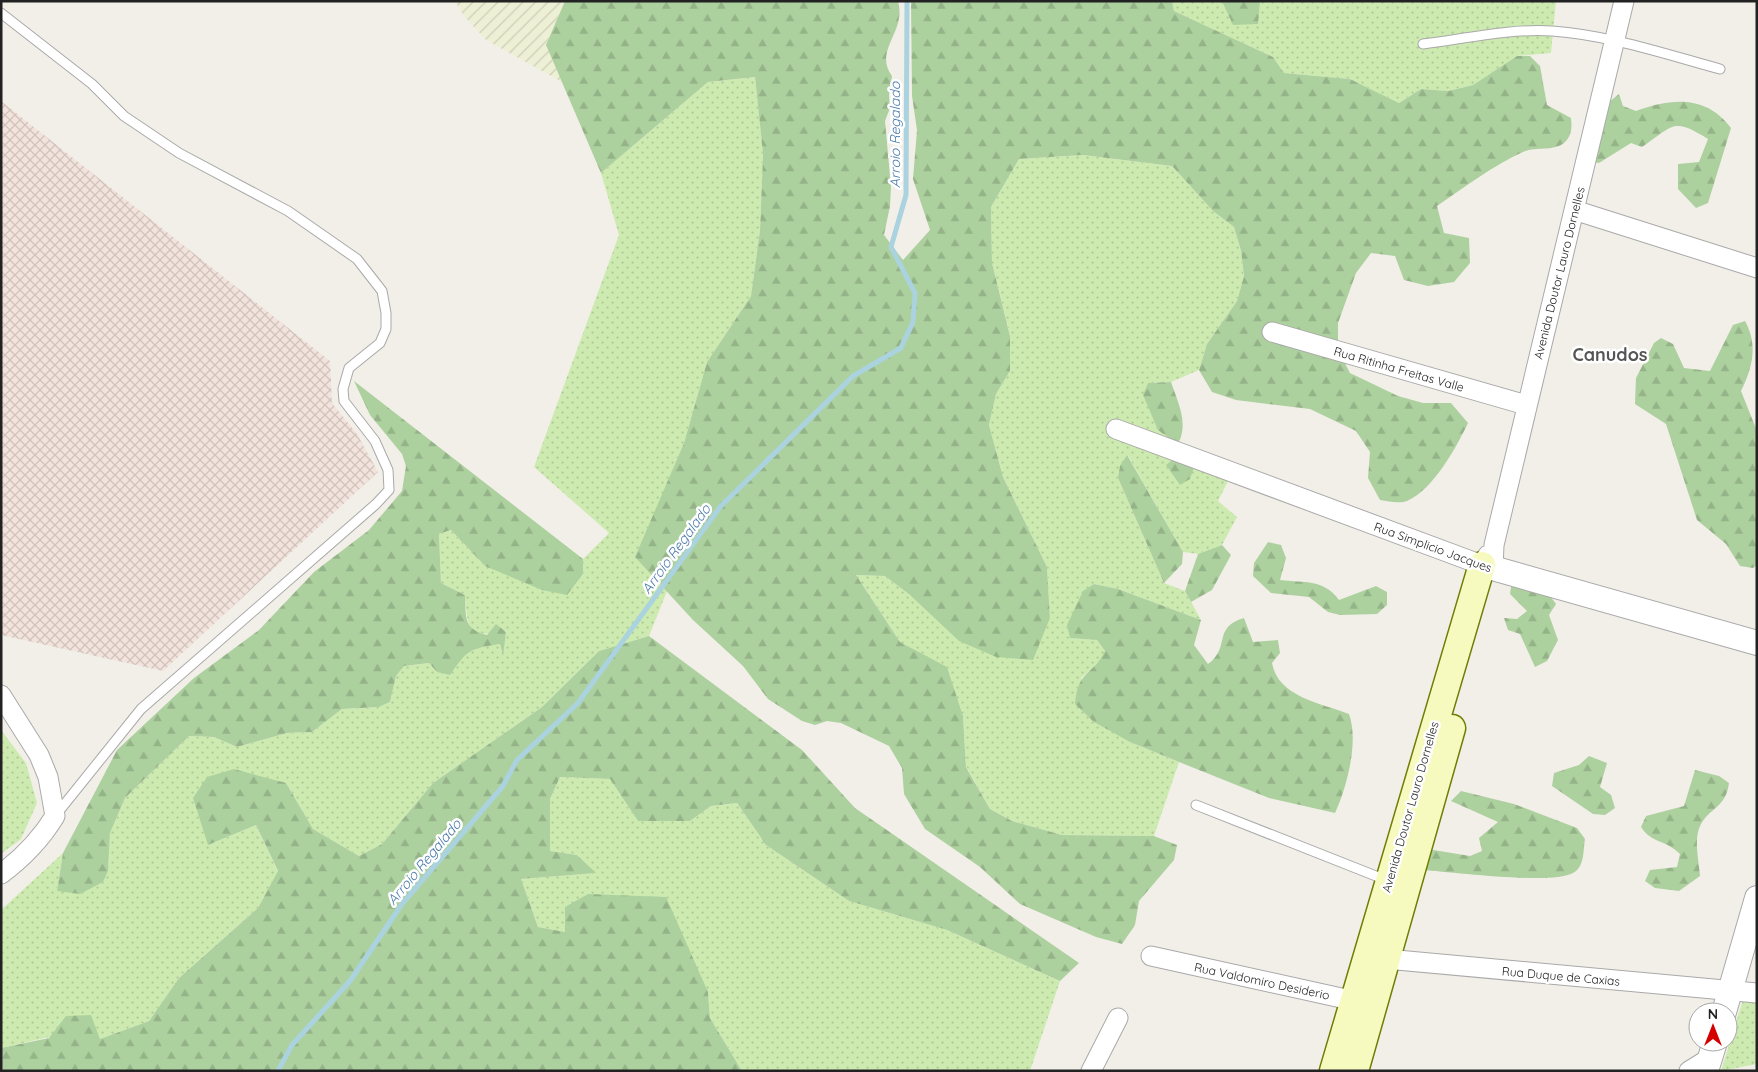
<svg xmlns="http://www.w3.org/2000/svg" width="1758" height="1072" viewBox="0 0 1758 1072" font-family="Quicksand,sans-serif">
<defs>
<pattern id="military-cross-hatch" width="8" height="8" patternUnits="userSpaceOnUse" patternTransform="scale(1.25)"><rect width="8" height="8" fill="#f3e3dd"/><path d="M0 0l8 8M0 8l8-8" fill="none" stroke="#d0c2bd"/></pattern>
<pattern id="farmland-furrows" width="10" height="10" patternUnits="userSpaceOnUse" patternTransform="scale(1.25)"><rect width="10" height="10" fill="#eef0d5"/><path d="M-1 1l2-2M0 10L10 0M9 11l2-2" fill="none" stroke="#ccceb7"/></pattern>
<pattern id="grass-dots" width="8" height="8" patternUnits="userSpaceOnUse" patternTransform="scale(1.25)"><rect width="8" height="8" fill="#cdebb0"/><path d="M2 2h.1M6 6h.1" fill="none" stroke="#b0c997" stroke-width="1.8" stroke-linecap="round"/></pattern>
<pattern id="forest-firs" width="22" height="20" patternUnits="userSpaceOnUse" patternTransform="scale(1.25)"><rect width="22" height="20" fill="#add19e"/><path d="M5 1l3.5 6h-7zM16 11l3.5 6h-7z" fill="#95b388"/></pattern>
</defs>
<rect width="100%" height="100%" fill="#f2efe9"/>
<!-- military -->
<path fill="url(#military-cross-hatch)" d="M1,101L330,361L332,403L357,434L378,472L163,671L1,635Z"/>
<!-- farmland -->
<path fill="url(#farmland-furrows)" d="M455,1H565L546,45L562,82L486,40L463,15Z"/>
<!-- grass -->
<path fill="url(#grass-dots)" d="M1172,1H1556L1551,53L1517,56L1473,85L1447,91L1421,89L1399,103L1350,79L1284,73L1273,57L1174,11Z
M755,77L763,154L760,230L751,296L707,362L684,443L636,557L667,591L649,636L599,651L542,707L433,783L382,844L359,856L313,829L286,783L208,845L256,825L278,872L258,908L179,978L149,1021L100,1039L49,1037L1,1048V910L63,853L57,891L108,871L110,833L125,798L189,736L214,737L237,747L287,733L312,732L342,709L379,707L390,702L396,676L404,666L429,663L437,672L475,648L500,644L502,654L506,631C469,639 467,630 465,595L441,583L439,534L451,530L485,566L583,575V559L609,533L534,467L619,235L601,173L708,82Z
M1083,155L1172,166L1213,211L1234,227L1241,251L1244,276L1237,301L1207,344L1199,370L1171,382L1148,383L1178,444L1194,467L1229,479L1218,501L1237,517L1222,545L1198,554L1183,552L1128,456L1118,478L1164,583L1185,591L1201,620L1118,589L1094,584L1070,638L1097,640L1105,651L1100,662L1081,678L1130,742L1179,762L1154,836L1062,835L1012,821L990,809L966,766L963,716L947,668L900,642L856,575L885,576L910,595L1050,618L1047,567L1003,477L989,425L996,394L1010,371V335L992,263L991,207L1019,159Z
M1,730L26,763L37,803L21,839L1,854Z
M560,777L610,779L638,821H690L711,806L737,803L766,845L849,901L947,930L1060,981L1030,1071H742L710,1018L708,992L565,932L538,927L521,879L595,873L577,855L550,851V799Z
M1743,1000L1757,1001V1064L1721,1071Z"/>
<!-- forest -->
<path fill="url(#forest-firs)" d="M565,1H898C907,32 873,50 892,76L889,95L890,108L885,121L891,187L890,206L884,235L903,260L930,230L913,179L917,130L912,96L911,1H1172L1174,11L1273,57L1284,73L1350,79L1399,103L1421,89L1448,91L1473,85L1517,56H1530L1540,66L1547,105L1571,118C1572,127 1572,136 1564,143C1552,152 1536,146 1523,152C1492,166 1465,187 1437,206L1444,233L1469,238L1470,263L1454,282L1428,286L1404,280L1395,256L1371,253L1356,273L1338,323V350L1350,373L1398,396L1423,403H1451L1468,423C1456,448 1433,490 1407,501C1400,504 1387,501 1380,500L1368,478L1370,452L1356,431L1310,409L1236,400L1212,392L1199,370L1207,344L1237,301L1244,276L1241,251L1234,227L1213,211L1172,166L1083,155L1019,159L991,207L992,263L1010,336V371L996,394L989,425L1003,477L1047,567L1050,618L1033,660L996,657L959,641L910,595L885,576L856,575L900,642L947,667L963,716L966,767L990,809L1012,821L1062,835L1154,836L1177,845L1174,860L1139,901L1135,925L1122,944L1096,937L1020,904L980,867L925,829L904,794L902,768L889,746L841,723L827,721L815,725L802,721L768,699L743,666L693,620L635,557L684,443L707,362L751,296L760,230L763,154L755,77L708,82L601,173L546,45Z
M1222,1H1260L1258,24L1233,25Z
M1619,94L1623,106L1636,111C1672,98 1706,95 1731,128L1708,203L1696,208L1678,189V164L1699,162L1708,139C1673,117 1674,125 1642,147L1631,143L1599,163L1586,161L1609,102Z
M1745,321C1758,344 1753,367 1741,391L1757,431V565L1753,568L1740,566L1726,544L1697,520L1666,424L1635,404L1636,378L1654,343L1661,338L1673,344L1684,368L1710,371L1733,325Z
M354,381L583,559V574L567,595L542,590L485,566L451,530L439,534L441,583L465,595C466,617 463,629 487,635L496,624L506,632L503,656L500,644C469,649 468,649 450,675L437,672L429,663L404,666L396,676L390,702L379,707L342,709L312,732L287,733L237,747L214,737L189,736L125,798L110,833L108,871L103,882L80,894L57,891L63,853L117,750L194,678L259,630L314,572L369,530L402,491L406,466L402,454L370,415Z
M1171,382C1178,403 1189,423 1178,444L1158,430L1143,395L1148,383Z
M1180,454L1194,467L1190,479L1180,485L1166,465Z
M1127,455L1183,552L1182,564L1164,583L1118,478L1120,466Z
M1268,542L1281,545L1286,558L1280,580C1305,583 1324,579 1339,600L1376,586L1387,592V605L1377,614L1340,615L1328,612L1309,597L1271,593L1253,576L1254,563Z
M1222,545L1231,555L1212,590L1191,602L1185,591L1198,554Z
M1512,581L1548,593L1556,604L1549,615L1558,640L1547,661L1535,667L1520,634L1508,630L1504,618L1517,619L1527,611L1510,594Z
M1094,584L1118,589L1201,620L1194,645L1208,664C1231,648 1212,627 1244,618L1253,642L1278,640L1280,653L1272,663C1278,697 1321,703 1349,714C1359,741 1347,787 1335,813L1269,798L1179,762L1130,742L1094,722L1075,704C1078,669 1093,676 1105,651L1097,640L1070,638L1067,625L1083,591Z
M649,636L802,750L855,808L1079,963L1060,981L947,930L849,901L766,845L737,803L711,806L690,821H638L610,779L560,777L550,799V851L577,855L596,873L521,879L538,927L565,932V907L588,894L666,897L708,992L710,1018L742,1071H1V1048L49,1038L66,1016L91,1015L100,1039L149,1021L179,978L258,908L278,871L256,825L208,845L193,798L207,777L234,769L286,783L313,829L359,856L382,844L433,783L542,707L599,651Z
M1589,756L1607,763L1600,787L1611,795L1615,808L1605,815L1593,814L1552,786L1554,773L1579,765Z
M1695,770L1719,776L1729,783C1726,807 1711,807 1701,824C1693,838 1699,861 1700,876L1679,891L1655,888L1645,881L1650,870L1677,867L1680,854C1665,839 1652,844 1641,827L1646,816L1684,806Z
M1461,791L1514,804L1577,828L1585,839C1583,850 1585,867 1573,873C1552,885 1452,872 1423,870L1421,848L1470,856L1482,851L1479,838L1498,822L1451,801Z"/>
<g fill="none" stroke-linecap="round" stroke-linejoin="round">
<!-- stream -->
<path stroke="#aad3df" stroke-width="5" d="M278,1071L292,1045L350,981L402,904L503,786L517,760L578,703L720,507L853,376L901,348L913,322L915,293L891,247L906,195L907,1"/>
<defs>
<path id="service" d="M1,13L92,84L124,116L179,153L288,211L357,259L382,291L386,313V329L380,343L349,368L343,389L344,401L375,441L388,470L389,490L376,504L141,709L55,816
M1423,44C1463,39 1513,28 1552,31C1609,35 1665,54 1720,69
M1196,805L1386,880"/>
<path id="minor" d="M1574,210L1757,268
M1272,332L1526,405
M1116,429L1482,565L1488,555
M1493,569L1494,545L1624,1
M1,695L39,755L48,777L55,816C41,839 24,857 1,874
M1151,956L1364,1003
M1375,958L1757,993
M1091,1071L1118,1018
M1689,1071L1710,1058"/>
<path id="tertiary" d="M1482,565L1757,643
M1724,1012L1757,898
M1706,1071L1715,1042"/>
<path id="secondary" d="M1333,1071L1482,565
M1355,1071L1452,728"/>
</defs>
<!-- service casing -->
<use href="#service" stroke="#a9a9a9" stroke-width="11"/>
<!-- minor casing -->
<use href="#minor" stroke="#a9a9a9" stroke-width="21"/>
<!-- tertiary casing -->
<use href="#tertiary" stroke="#a9a9a9" stroke-width="26"/>
<!-- secondary casing -->
<use href="#secondary" stroke="#707d05" stroke-width="29"/>
<!-- service -->
<use href="#service" stroke="#fff" stroke-width="9"/>
<!-- minor -->
<use href="#minor" stroke="#fff" stroke-width="19"/>
<!-- tertiary -->
<use href="#tertiary" stroke="#fff" stroke-width="24"/>
<!-- secondary -->
<use href="#secondary" stroke="#f7fabf" stroke-width="26"/>
</g>
<g text-anchor="middle" dominant-baseline="central" stroke-width="5" stroke-linejoin="round" paint-order="stroke">
<!-- street labels -->
<g font-size="12" fill="#222" stroke="#fff">
<text transform="translate(1559 273) rotate(-76)">Avenida Doutor Lauro Dornelles</text>
<text transform="translate(1399 369) rotate(16)">Rua Ritinha Freitas Valle</text>
<text transform="translate(1433 547) rotate(20)">Rua Simplicio Jacques</text>
<text transform="translate(1410 807) rotate(-74)">Avenida Doutor Lauro Dornelles</text>
<text transform="translate(1561 976) rotate(5)">Rua Duque de Caxias</text>
<text transform="translate(1262 981) rotate(12)">Rua Valdomiro Desiderio</text>
</g>
<!-- water labels -->
<g font-size="14" font-style="italic" fill="#4a7aab" stroke="#fff">
<text transform="translate(895 135) rotate(-90)">Arroio Regalado</text>
<text transform="translate(676 549) rotate(-54)">Arroio Regalado</text>
<text transform="translate(424 862) rotate(-50)">Arroio Regalado</text>
</g>
<!-- district labels -->
<g font-size="18" font-weight="bold" fill="#555" stroke="#fff">
<text x="1610" y="354">Canudos</text>
</g>
</g>
<!-- border -->
<rect width="1758" height="1072" fill="none" stroke="#222222" stroke-width="5"/>
<!-- north arrow -->
<g transform="translate(1713 1027)"><circle r="24" fill="#ffffff" stroke="#a7a7a7"/>
<path d="M0-4L9 19L0 12L-9 19Z" fill="#d40000"/>
<text y="-8" font-size="14" font-weight="bold" text-anchor="middle" fill="#222222">N</text>
</g>
</svg>
